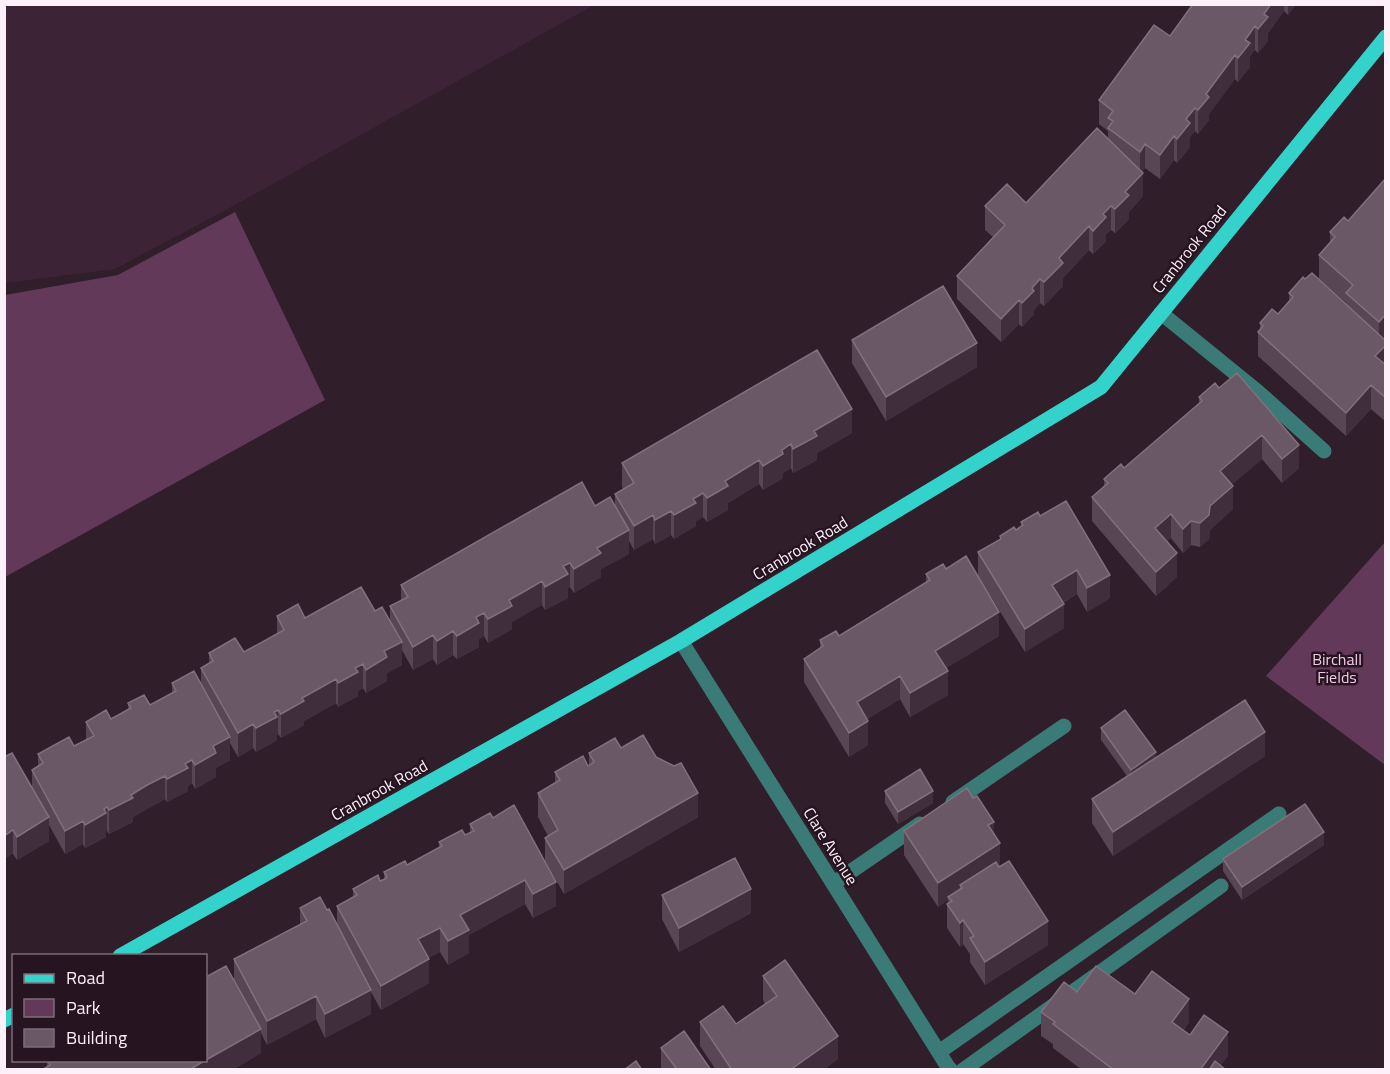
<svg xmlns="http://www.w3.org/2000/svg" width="1390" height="1074" viewBox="0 0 1390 1074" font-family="'Titillium Web',sans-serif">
<rect width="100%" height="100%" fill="#301e2b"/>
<!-- built -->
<path fill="#3c2436" d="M4,5L5,4L594,5L235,205L115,269L5,283Z"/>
<!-- green -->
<path fill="#633959" d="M235,212L325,400L5,577V295L118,275Z
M1385,542V765L1266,676Z"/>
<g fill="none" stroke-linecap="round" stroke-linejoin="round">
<!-- minor -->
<path stroke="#3a7b77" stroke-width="15" d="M1161,313L1257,391L1324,451
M681,641L948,1067L951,1070
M953,802L1064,726
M834,883L920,824
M939,1052L1279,814
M963,1070L1221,886"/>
<!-- major -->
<path stroke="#33d3cb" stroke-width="15" d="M120,956L681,641L1101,387L1386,37
M4,1020L14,1015"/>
</g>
<!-- wall -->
<path fill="#594654" d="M1192,4H1296L1288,15L1284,11L1268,33V41L1258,53L1255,50L1250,56V67L1238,82L1235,79L1209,114V120L1198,134L1195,131L1190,137V147L1177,163L1174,160L1160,179L1145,168L1142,172L1143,196L1129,212V219L1115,233L1111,230L1106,234V241L1093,254L1089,250L1063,278V286L1044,306L1040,303L1034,310V314L1022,327L1019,324L1001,342L957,299V276L993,237L985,230V206L1026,203L1108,139V131L1099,124V100L1170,36L1193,5Z
M1386,178L1384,340L1386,341V422L1371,409L1346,436L1258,356V332L1260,330V323L1278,314L1289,302V293L1305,279L1346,305V303L1319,279V255L1330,242V232L1348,221Z
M852,340L977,367L886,421L852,363Z
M1215,383L1299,468L1282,483L1262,459L1232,484L1233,509L1210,530L1209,539L1200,547L1191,545L1183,553L1171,538L1167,541L1177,577L1156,596L1092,521V497L1104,486V479L1124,468L1199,403V397Z
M852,433L817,453V460L793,473L791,468L783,473V478L763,490L759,484L728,503V510L707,522L703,517L696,521V526L674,539L671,535L655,544L653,539L634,550L629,541V554L601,569V577L574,593L570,587L568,588V598L545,610L542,605L525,614L512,622V629L488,643L484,636L479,639V647L457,659L453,655L437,665L433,659L413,670L402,650V665L387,673V681L366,693L363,688L358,691V696L338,707L336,703L304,721V725L281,738L278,734L277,735V740L256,752L253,748L238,757L230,743V760L216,768V777L195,789L192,783L188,786V791L167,802L165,799L147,809L133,817V822L109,834L107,831H106V837L85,848L83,844L65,854L49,825V841L17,860L13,854L4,757L32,788V770L38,766V754L74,746L86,740V722L111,719L128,709V703L150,705L172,693V683L201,684V668L209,664V653L244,652L277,634V616L305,618L375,611L390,622V606L401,601V585L595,506L615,505V494L623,489L622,486V463Z
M1040,516L1110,598L1087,612L1077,594L1063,603L1064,628L1025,652L978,576V552L1000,540V536L1016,530L1021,526V522Z
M946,569L999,636L946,668L948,695L910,717L900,699L867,719L868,745L849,757L804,682V659L820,648V640L839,636L926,582V574Z
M1101,728L1156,757L1265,756L1113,856L1092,823V799L1127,776L1101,740Z
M621,748L656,757L698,817L564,894L545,861V838L548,836L538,817V793L555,783V772L589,765V753Z
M885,791L933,803L898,824L885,803Z
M493,818L556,906L533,918L525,904L469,935V953L448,965L440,952L428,958L429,983L381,1010L371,992V1014L325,1038L316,1019L267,1045L261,1033V1053L232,1070H42L47,1067V1060H206L234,980V959L300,924V908L327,910L337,924V906L353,898V889L384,879V872L407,865L439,848V842L465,835L470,833V824Z
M904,831L994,833L1000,866L1048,945L985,985L970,962V954L963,944L960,947L947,928V904L948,903V900L938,907L904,855Z
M1324,845L1242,900L1223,871V859Z
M662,895L751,913L679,952L662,919Z
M763,976L838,1059L823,1070H716L700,1046V1022L736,1024L765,1004L763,1000Z
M1077,992L1135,994L1189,1022L1183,1031L1190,1035L1228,1056L1220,1065L1226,1070H1082L1053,1048V1044L1041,1036V1012Z
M661,1048L711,1070H661Z"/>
<!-- shaded-wall -->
<path fill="#412e3c" d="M1271,4H1284V11L1268,33V41L1258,53V29L1264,14Z
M1288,4H1296L1288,15Z
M1255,26V50L1250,56V67L1238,82V58L1245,40Z
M1235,55V79L1209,114V120L1198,134V110L1206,94Z
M1195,108V131L1190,137V147L1177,163V139L1186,119Z
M1174,136V160L1160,179V155Z
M1145,144V168L1140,175V152Z
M1143,173V196L1129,212V219L1115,233V209L1125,192Z
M1111,206V230L1106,234V241L1093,254V231L1103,214Z
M1089,226V250L1063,278V286L1044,306V282L1059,258Z
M1040,279V303L1034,310V314L1022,327V303L1032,288Z
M1019,300V324L1001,342V319Z
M1386,314V338L1379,345V322Z
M977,343V367L886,421V397Z
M1386,345V368L1375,356Z
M1371,385V409L1346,436V413Z
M852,409V433L817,453V460L793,473V449L814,431Z
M1262,435V459L1220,495V471Z
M791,444V468L783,473V478L763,490V466L782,450Z
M1299,445V468L1282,483V459Z
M759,460V484L728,503V510L707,522V498L725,481Z
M1233,486V509L1210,530L1209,539L1200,547V523L1210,506Z
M703,493V517L696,521V526L674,539V515L693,499Z
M671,511V535L655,544V520Z
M1171,514V538L1155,552V528Z
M653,515V539L634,550V526Z
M1191,521V545L1183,553V529Z
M629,530V554L601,569V577L574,593V569L597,548Z
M1177,553V577L1156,596V572Z
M570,563V587L568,588V598L545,610V587L563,566Z
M1077,570V594L1052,609V585Z
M1110,575V598L1087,612V588Z
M542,581V605L512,622V629L488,643V619L509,600Z
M1064,604V628L1025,652V629Z
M999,612V636L935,675V651Z
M484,613V636L479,639V647L457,659V636L476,617Z
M453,631V655L437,665V641Z
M433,635V659L413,670V647Z
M402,642V665L387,673V681L366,693V670L384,651Z
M363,664V688L358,691V696L338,707V683L355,668Z
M948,671V695L910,717V693Z
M900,676V699L857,726V702Z
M336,679V703L304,721V725L281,738V714L302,698Z
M278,710V734L277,735V740L256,752V728Z
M868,721V745L849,757V733Z
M253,724V748L238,757V733Z
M1265,732V756L1113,856V832Z
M230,737V760L216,768V777L195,789V765L213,746Z
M1156,752V765L1131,783V770Z
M192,760V783L188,786V791L167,802V779L185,764Z
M165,776V799L133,817V822L109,834V810L131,795Z
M933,791V803L898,824V812Z
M698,793V817L564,894V870Z
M107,807V831H106V837L85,848V825Z
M49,817V841L17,860V837Z
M83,821V844L65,854V831Z
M994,822V845L988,825Z
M13,830V854L4,859V836Z
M1324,832V845L1242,900V887Z
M1000,843V866L962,888L960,885V893L948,897V900L938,907V883Z
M525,880V904L469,935V953L448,965V941L460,915Z
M556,882V906L533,918V894Z
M751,889V913L679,952V928Z
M963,920V944L960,947V923Z
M1048,921V945L985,985V962Z
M440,928V952L418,963V939Z
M429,959V983L381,1010V986Z
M371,990V1014L325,1038V1014Z
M316,996V1019L267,1045V1021Z
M1189,999V1022L1172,1046V1022Z
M261,1029V1053L232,1070H189Z
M1228,1032V1056L1217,1070H1200Z
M838,1036V1059L823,1070H790Z"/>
<!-- building -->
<path fill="#6b5866" stroke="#82707d" stroke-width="1.5" d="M1193,4H1271L1264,14L1268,17L1258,29L1255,26L1245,40L1250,43L1238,58L1235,55L1206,94L1209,97L1198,110L1195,108L1186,119L1190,123L1177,139L1174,136L1160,155L1145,144L1140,152L1108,128L1113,121L1108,118L1113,111L1099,100L1154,25L1170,36Z
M1097,128L1143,173L1125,192L1129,195L1115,209L1111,206L1103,214L1106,217L1093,231L1089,226L1059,258L1063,263L1044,282L1040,279L1032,288L1034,291L1022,303L1019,300L1001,319L957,276L1005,225L985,206L1007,184L1026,203Z
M1386,178V314L1379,322L1346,293L1353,285L1319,255L1335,237L1330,232L1344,217L1348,221Z
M1312,273L1386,341V345L1375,356L1386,365V398L1371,385L1346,413L1258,332L1263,326L1260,323L1272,309L1278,314L1293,297L1289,293L1303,277L1305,279Z
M943,286L977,343L886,397L852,340Z
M817,350L852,409L814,431L817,436L793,449L791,444L782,450L783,454L763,466L759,460L725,481L728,486L707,498L703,493L693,499L696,503L674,515L671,511L655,520L653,515L634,526L615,494L634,483L622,463Z
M1237,373L1299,445L1282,459L1262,435L1220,471L1233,486L1210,506L1209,515L1200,523L1191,521L1183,529L1171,514L1155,528L1177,553L1156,572L1092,497L1108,483L1104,479L1121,464L1124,468L1202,401L1199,397L1215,383L1219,388Z
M582,482L595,506L610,497L629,530L597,548L601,553L574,569L570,563L563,566L568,574L545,587L542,581L525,591L509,600L512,606L488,619L484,613L476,617L479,623L457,636L453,631L437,641L433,635L413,647L390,606L408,597L401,585Z
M1066,501L1110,575L1087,588L1077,570L1052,585L1064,604L1025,629L978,552L1001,539L1000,536L1014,527L1016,530L1023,525L1021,522L1038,512L1040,516Z
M966,556L999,612L935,651L948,671L910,693L900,676L857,702L868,721L849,733L804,659L823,646L820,640L836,631L839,636L930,580L926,574L943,564L946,569Z
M361,587L375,611L382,607L402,642L384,651L387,657L366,670L363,664L355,668L358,672L338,683L336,679L302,698L304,701L281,714L278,710L274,712L277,717L256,728L253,724L238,733L201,668L213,661L209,653L235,638L244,652L284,630L277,616L298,604L305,618Z
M194,671L230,737L213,746L216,753L195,765L192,760L188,762L185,764L188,768L167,779L165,776L147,785L131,795L133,798L109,810L107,807L104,809L106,813L85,825L83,821L65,831L32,770L43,763L38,754L69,737L74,746L94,736L86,722L106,710L111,719L131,708L128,703L144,695L150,705L176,691L172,683Z
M1245,700L1265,732L1113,832L1092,799Z
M1125,710L1156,752L1131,770L1101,728Z
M643,735L656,757L674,766L681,763L698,793L564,870L545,838L558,830L538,793L560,780L555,772L583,756L588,766L594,762L589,753L615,738L621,748Z
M12,753L49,817L17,837L13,830L4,836V757Z
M920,769L933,791L898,812L885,791Z
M967,788L973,798L977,796L994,822L988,825L1000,843L938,883L904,831Z
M1305,804L1324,832L1242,887L1223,859Z
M514,805L556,882L533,894L525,880L460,915L469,930L448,941L440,928L418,939L429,959L381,986L337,906L357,895L353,889L378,875L380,881L385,879L387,877L384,872L405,861L407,865L442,846L439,842L462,830L465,835L474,831L470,824L490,813L493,818Z
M735,858L751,889L679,928L662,895Z
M1009,861L1048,921L985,962L970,938L974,936L963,920L960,923L947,904L952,901L948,897L962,888L960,885L996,862L999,867Z
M320,897L327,910L329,909L371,990L325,1014L316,996L267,1021L234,959L307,921L300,908Z
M785,960L838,1036L790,1070H732L700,1022L723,1006L736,1024L777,996L763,976Z
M226,966L261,1029L206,1060V977Z
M1096,966L1135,994L1152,971L1189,999L1172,1022L1190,1035L1204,1015L1228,1032L1200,1070H1114L1053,1024L1055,1022L1041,1012L1064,982L1077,992Z
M684,1031L711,1070H673L676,1068L661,1048Z
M48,1060H206L189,1070H42L50,1065Z
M636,1061L642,1070H624Z
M1215,1061L1226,1070H1209Z"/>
<g text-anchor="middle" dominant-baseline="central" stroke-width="5" stroke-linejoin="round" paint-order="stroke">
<!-- street labels -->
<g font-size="16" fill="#fdf0f9" stroke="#261421">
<text transform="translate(1189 249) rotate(-51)">Cranbrook Road</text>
<text transform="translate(800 548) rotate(-31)">Cranbrook Road</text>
<text transform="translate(379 790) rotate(-29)">Cranbrook Road</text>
<text transform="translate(831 846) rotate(58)">Clare Avenue</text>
</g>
<!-- park labels -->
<g font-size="16" fill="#f6c6e8" stroke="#261421">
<text x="1337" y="659">Birchall<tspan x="1337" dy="18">Fields</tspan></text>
</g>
</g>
<!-- border -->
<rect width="1390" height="1074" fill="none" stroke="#fdf0f9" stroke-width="12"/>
<!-- legend -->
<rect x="12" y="954" width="195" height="108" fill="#261421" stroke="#7c6c77" stroke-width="1.5"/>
<rect x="24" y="974" width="30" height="9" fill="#33d3cb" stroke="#7c6c77" stroke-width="1.5"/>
<text x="66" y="984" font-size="18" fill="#fdf0f9">Road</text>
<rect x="24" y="999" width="30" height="18" fill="#633959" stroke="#7c6c77" stroke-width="1.5"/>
<text x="66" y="1014" font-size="18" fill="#fdf0f9">Park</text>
<rect x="24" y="1029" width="30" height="18" fill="#6b5866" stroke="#7c6c77" stroke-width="1.5"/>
<text x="66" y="1044" font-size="18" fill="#fdf0f9">Building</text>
</svg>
